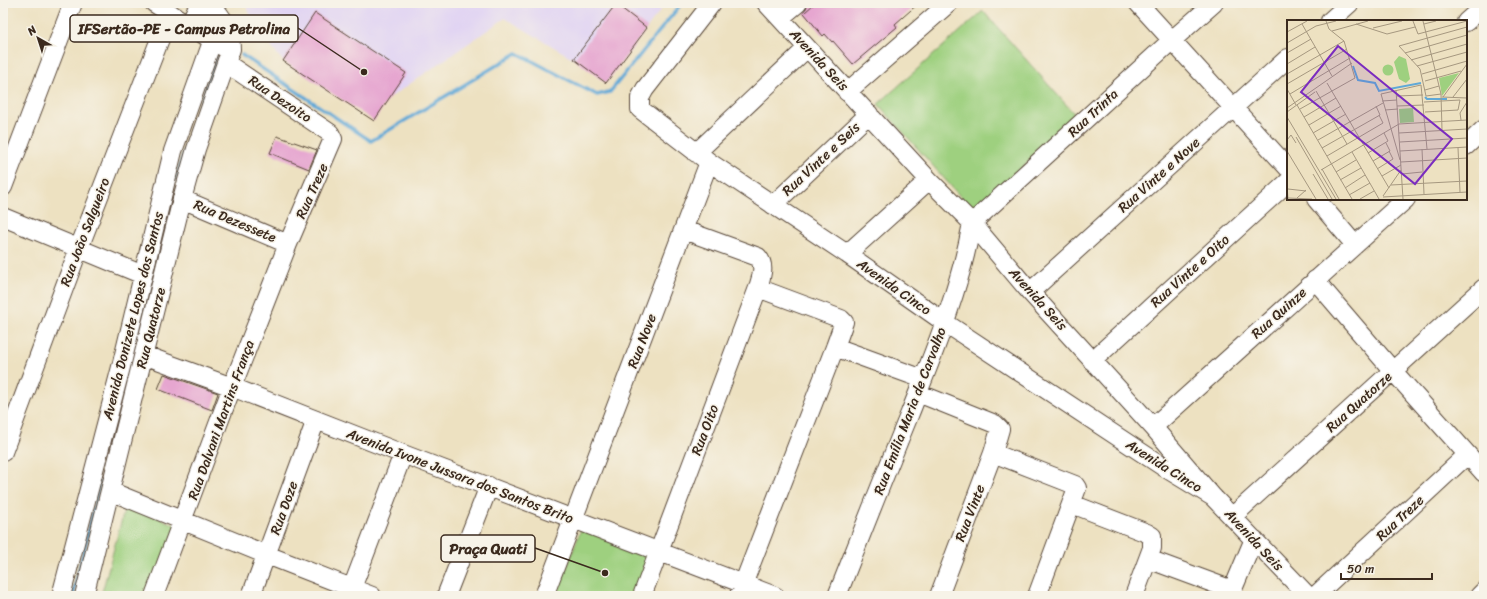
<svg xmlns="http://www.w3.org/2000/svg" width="1487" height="599" viewBox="0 0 1487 599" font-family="Sriracha,sans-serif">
<rect width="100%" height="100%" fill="#f7f3e8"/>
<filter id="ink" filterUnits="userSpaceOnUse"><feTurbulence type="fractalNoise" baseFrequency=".025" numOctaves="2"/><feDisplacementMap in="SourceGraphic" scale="8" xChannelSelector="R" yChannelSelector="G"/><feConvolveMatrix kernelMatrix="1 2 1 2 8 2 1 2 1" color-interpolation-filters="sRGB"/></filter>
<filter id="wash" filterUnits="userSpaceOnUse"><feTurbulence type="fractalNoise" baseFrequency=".012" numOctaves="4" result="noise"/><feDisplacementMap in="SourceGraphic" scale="16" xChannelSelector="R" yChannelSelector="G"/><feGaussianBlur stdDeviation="0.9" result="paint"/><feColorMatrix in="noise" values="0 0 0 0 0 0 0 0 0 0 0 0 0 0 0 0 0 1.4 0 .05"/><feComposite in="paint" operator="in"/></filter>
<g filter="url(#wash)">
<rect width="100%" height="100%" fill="#ede1c1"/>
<!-- built -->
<path fill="#e1d4f3" d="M245,3H666L606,83L574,59L505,18L388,99L283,61L272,48L255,25Z"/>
<!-- park -->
<path fill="#9ed07f" stroke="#6c7d4e" d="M983,11L1078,118L973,211L878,104Z
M126,504L178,526L148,596H101Z
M583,524L655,550L637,596H556Z"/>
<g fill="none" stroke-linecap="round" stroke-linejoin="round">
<!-- stream -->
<path stroke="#60a9d7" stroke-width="3.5" d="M242,55L371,141L517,53L597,95L610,92L682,3
M175,180L218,53
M73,596L100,482"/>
</g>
<g id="blocks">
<!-- building -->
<path fill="#e6a6d0" d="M815,3H919L895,24L897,27L853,64L833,41L832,42L825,34L823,36L804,13Z
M616,4L647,28L606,83L574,59Z
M315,13L406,73L374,121L283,61Z
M277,136L317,150L309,169L270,153Z
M164,374L218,393L212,410L158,389Z"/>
</g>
</g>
<g filter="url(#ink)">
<use href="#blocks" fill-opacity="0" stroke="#564536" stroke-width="1"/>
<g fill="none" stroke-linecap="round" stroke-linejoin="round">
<defs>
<path id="minor" d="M154,3L223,47
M712,3L645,89L640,98V109L709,162L847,254L944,322L1162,466L1213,497
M766,3L929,180L972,223L1030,292L1153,427L1213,497L1308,596
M1138,3L1288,168
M780,18L798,3
M1330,21L1350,3
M1466,22L1484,6
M194,27C192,18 193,9 203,6C205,5 207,4 210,5C212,7 215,10 217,12
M847,92L949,3
M1466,146L1484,129
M696,153L807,48
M3,187L73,3
M182,199L288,244
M1316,199L1355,245
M773,205L869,114
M3,217L143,275
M847,254L929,180
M1315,280L1393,371L1484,473
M1030,292L1288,58
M835,347L923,379
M144,355L232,387L403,454L775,596
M1092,361L1288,182
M918,393L995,424L1000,429L993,453L939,596
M1153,427L1406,199
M3,452L79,248L170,13
M993,453L1075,485L1077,488L1037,596
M110,491L267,555L372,596
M1072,504L1147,533L1152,536V548L1134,596
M1233,516L1484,288
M1148,559L1232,590
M739,595L835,347L844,322L841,319L758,288
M61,596L121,367L173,151L213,39
M84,596L182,199L196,149L231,49C231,28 223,18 210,3
M154,596L232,387L288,244L333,139L330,133L226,63
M251,596L316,420
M349,596L403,454
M446,596L489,486
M544,596L709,162
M642,596L758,288C761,277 766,266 758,257L684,230
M837,596C861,535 885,474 910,413C934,352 960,289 972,223L1171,41L1214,3
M1230,596L1254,539
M1315,596L1467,455
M1479,596L1484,591"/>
</defs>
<!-- minor casing -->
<use href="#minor" stroke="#564536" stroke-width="20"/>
<!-- minor -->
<use href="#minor" stroke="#fff" stroke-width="18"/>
</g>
</g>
<g text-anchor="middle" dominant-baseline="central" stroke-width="3" stroke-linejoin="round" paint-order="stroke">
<!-- street labels -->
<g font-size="14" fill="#3b2a1e" stroke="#f7f3e8">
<text transform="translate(819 60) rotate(47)">Avenida Seis</text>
<text transform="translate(280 99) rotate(34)">Rua Dezoito</text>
<text transform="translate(1093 113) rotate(-43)">Rua Trinta</text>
<text transform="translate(821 159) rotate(-43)">Rua Vinte e Seis</text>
<text transform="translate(1159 175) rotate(-42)">Rua Vinte e Nove</text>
<text transform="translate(312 191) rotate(-66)">Rua Treze</text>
<text transform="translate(235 221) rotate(23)">Rua Dezessete</text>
<text transform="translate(85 232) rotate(-69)">Rua João Salgueiro</text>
<text transform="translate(1190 271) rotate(-42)">Rua Vinte e Oito</text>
<text transform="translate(894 287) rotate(35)">Avenida Cinco</text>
<text transform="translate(1038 299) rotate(48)">Avenida Seis</text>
<text transform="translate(1279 313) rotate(-42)">Rua Quinze</text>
<text transform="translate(133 316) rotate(-76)">Avenida Donizete Lopes dos Santos</text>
<text transform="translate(151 328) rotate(-76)">Rua Quatorze</text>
<text transform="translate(642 341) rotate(-69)">Rua Nove</text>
<text transform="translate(1359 402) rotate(-42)">Rua Quatorze</text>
<text transform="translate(910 411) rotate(-69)">Rua Emília Maria de Carvalho</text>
<text transform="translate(221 420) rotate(-70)">Rua Dalvani Martins França</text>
<text transform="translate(705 430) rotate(-69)">Rua Oito</text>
<text transform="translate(1164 466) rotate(32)">Avenida Cinco</text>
<text transform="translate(460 476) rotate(21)">Avenida Ivone Jussara dos Santos Brito</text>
<text transform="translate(284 508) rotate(-70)">Rua Doze</text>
<text transform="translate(970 513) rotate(-69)">Rua Vinte</text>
<text transform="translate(1400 518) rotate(-43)">Rua Treze</text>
<text transform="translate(1254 540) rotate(47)">Avenida Seis</text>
</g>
</g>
<!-- overview -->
<g transform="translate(1287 20)">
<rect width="180" height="180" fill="#ede1c1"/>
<path d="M112,36L119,39L123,59L119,63L112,59L107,42ZM95.5 50a5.5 5.5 0 1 1 11 0a5.5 5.5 0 1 1-11 0ZM172,53L155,76L152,58ZM126,88L127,102L113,103L112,89Z" fill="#9ed07f"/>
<path fill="none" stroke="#60a9d7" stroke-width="2" d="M66,46L71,60L88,63L92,71L134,63M138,77L140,79H160"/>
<path fill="none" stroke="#a69880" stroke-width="1" d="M126,1L131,14L180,1M136,1L154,74L155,110M15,4L45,56M69,4L100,14L128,7M137,4L149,1M86,8L115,1M45,11L81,1M0,12L20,1M0,23L29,6L49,1M0,33L24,19M118,33L180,15M124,40L180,24M0,44L28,27M130,46L180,32M0,54L57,21M135,54L180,41M138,61L174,51M40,63L102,168M0,64L60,29M0,69L9,85M109,70L116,179M138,70L152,66M29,71L60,124M3,74L63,38M154,74L139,76L133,49L112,26L180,7M110,76L136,75M155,77L180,78M156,77L180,44M166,77L180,59M95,81L110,80M137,82L173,80L171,90L138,92M10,85L65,179M110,86L137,85M0,88L65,43M13,89L68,58L57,21L42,9L39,1M98,90L111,89M0,92L28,72M0,97L49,179M17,97L49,78M174,100L173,93L180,82M22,105L54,86M26,113L59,94M112,113L180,109M9,117L45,179M0,120L4,115L9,123M31,120L96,83M113,122L180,118M35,128L93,95L89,86M171,128L173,172M135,129L137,174M0,131L29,179M113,131L180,127M65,132L92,179M81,133L101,121L97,113M40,136L96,103L92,95M113,140L94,74L134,65L140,129M86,141L103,131L99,123M114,142L180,138M35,149L52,179M90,149L106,139L102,131M34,150L112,104L180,100M49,152L69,140M26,154L41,179M115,154L135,152M95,156L114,145M53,160L74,148M0,165L1,179M104,165L180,161M58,168L78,155M1,169L19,171M62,175L83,163M96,176L114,150M96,177L180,172M1,178L25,179M10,178L19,170M73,179L87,171"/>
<path fill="#7b2cbf" fill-opacity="0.15" stroke="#7b2cbf" stroke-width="2" d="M51,26L165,119L128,164L14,72Z"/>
<rect width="180" height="180" fill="none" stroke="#3b2a1e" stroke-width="2"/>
</g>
<!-- callouts -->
<path fill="none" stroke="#3b2a1e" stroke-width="1.5" d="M364 72L298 28M605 573L535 548"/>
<g fill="#3b2a1e" stroke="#f7f3e8" stroke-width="1.5">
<circle cx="364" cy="72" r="4"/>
<circle cx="605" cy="573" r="4"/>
</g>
<g fill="#f7f3e8" stroke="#3b2a1e" stroke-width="1.5">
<rect x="70" y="15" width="228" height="27" rx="4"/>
<rect x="441" y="535" width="94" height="27" rx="4"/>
</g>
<g font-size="15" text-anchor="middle" font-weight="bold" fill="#3b2a1e">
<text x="184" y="34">IFSertão-PE - Campus Petrolina</text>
<text x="488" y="554">Praça Quati</text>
</g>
<!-- margin -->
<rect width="1487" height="599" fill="none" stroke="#f7f3e8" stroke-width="16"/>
<!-- north arrow -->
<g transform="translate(38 38) rotate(321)" stroke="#f7f3e8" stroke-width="3" paint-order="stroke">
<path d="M0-3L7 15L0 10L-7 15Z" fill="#3b2a1e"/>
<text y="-6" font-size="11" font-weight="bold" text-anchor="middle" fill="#3b2a1e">N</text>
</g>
<!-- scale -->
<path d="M1341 573v6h91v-6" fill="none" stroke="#3b2a1e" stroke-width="2"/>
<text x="1347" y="573" font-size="12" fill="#3b2a1e" stroke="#f7f3e8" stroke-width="3" paint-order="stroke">50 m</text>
</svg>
